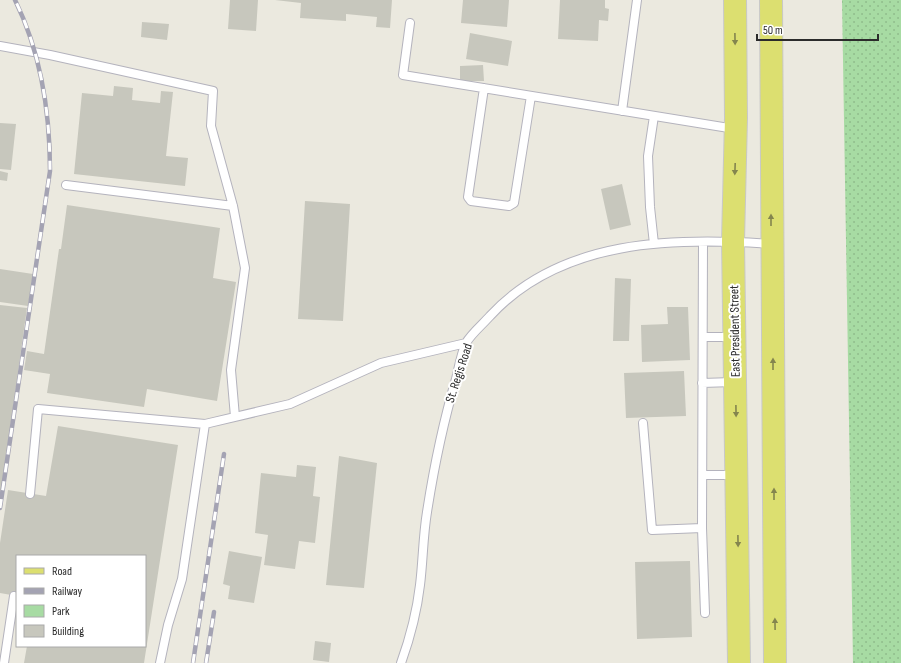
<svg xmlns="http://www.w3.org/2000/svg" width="901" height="663" viewBox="0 0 901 663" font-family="'Sofia Sans Condensed',sans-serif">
<defs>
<pattern id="green-dots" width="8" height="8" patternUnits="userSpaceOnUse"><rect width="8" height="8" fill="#a7dba3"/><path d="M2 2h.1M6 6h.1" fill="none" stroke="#90bc8c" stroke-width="1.8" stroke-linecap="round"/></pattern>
</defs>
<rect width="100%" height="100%" fill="#ebe9df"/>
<!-- green -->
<path fill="url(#green-dots)" d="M842,0H901V663H853Z"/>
<!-- building -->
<path fill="#c7c7bd" d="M230,0H258L256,31L228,29Z
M275,0H392L390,28L376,27L377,17L346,14V21L300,18L301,3Z
M463,0H509L507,27L461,23Z
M560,0H605V8L609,9L608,21L599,20L598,41L558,39Z
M142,22L169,24L167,40L141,37Z
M470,33L512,41L508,66L466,59Z
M483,65L484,81H460V66Z
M114,86L133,88L132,100L160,103L161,91L173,92L166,156L188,158L185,186L74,174L82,93L113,96Z
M0,123L16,124L11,170L0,169Z
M0,171L8,173L7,181L0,180Z
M622,184L631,225L610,230L601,189Z
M305,201L350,204L343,321L298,319Z
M67,205L220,228L213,278L236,282L217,401L147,389L144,407L47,393L50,374L24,370L27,351L44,354L59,249H61Z
M0,269L33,274L28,306L0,302Z
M615,278L631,279L629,341H613Z
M0,305L27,308L1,493H0Z
M667,307H688L690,360L642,362L641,325L668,324Z
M684,371L686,416L626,418L624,373Z
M58,426L178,445L144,663H24L27,646H145V556H17V596L0,593V543L8,490L46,496Z
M339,456L377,463L364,588L326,585Z
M297,465L316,467L313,496L320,497L315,543L299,541L295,569L264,565L268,535L255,533L261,473L296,477Z
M229,551L262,557L254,603L228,599L230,586L223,584Z
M690,561L692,637L637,639L635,562Z
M315,641L331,643L329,662L313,660Z"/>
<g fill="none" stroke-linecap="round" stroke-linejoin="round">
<defs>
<path id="service" d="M410,23L403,75L735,129
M0,46L50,55L213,91L211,126L233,206L245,268L231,370L235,417
M484,88L468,197L471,201L509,206L514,203L531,96
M622,111L637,0
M66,185L233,206
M703,242L702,528L705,613
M654,244L650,207L648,156L654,116
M703,337H734
M702,383L733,382
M643,423L652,530L702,528
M205,424L290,404L381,363L466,343
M703,475H736
M30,494L38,409L205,424L182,579L168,625L160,663
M4,663L14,596
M401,663C410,638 417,611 420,585C423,561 423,536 427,512C434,467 443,423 456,379C459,367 461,354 466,343C471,334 483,324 490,316C561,239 674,237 771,244"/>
<path id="primary" d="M735,0L736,118L733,241L739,663
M771,0L775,663"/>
</defs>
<!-- service casing -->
<use href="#service" stroke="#b4b3bd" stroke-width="10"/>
<!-- primary casing -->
<use href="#primary" stroke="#c8c8c8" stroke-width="24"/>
<!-- service -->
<use href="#service" stroke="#fff" stroke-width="8"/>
<!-- primary -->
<use href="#primary" stroke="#dcdf70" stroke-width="22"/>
<defs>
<path id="rail" d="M0,508L50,171C50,113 41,53 15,0
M193,663L224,454
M206,663L214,612"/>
</defs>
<!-- rail casing -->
<use href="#rail" stroke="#a4a3b3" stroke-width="4.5"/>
<!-- rail -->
<use href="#rail" stroke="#fff" stroke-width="3" stroke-dasharray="9" stroke-linecap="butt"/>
</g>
<!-- one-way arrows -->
<defs><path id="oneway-solid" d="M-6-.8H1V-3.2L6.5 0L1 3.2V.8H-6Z"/></defs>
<g fill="#84854e">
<use href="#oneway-solid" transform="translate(735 39) rotate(89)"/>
<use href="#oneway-solid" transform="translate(735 169) rotate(92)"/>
<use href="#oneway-solid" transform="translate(771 220) rotate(-90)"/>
<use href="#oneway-solid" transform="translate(773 364) rotate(-90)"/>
<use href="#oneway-solid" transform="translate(736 411) rotate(89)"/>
<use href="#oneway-solid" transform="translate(774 494) rotate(-90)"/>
<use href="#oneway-solid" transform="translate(738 541) rotate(89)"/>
<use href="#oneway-solid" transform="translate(775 624) rotate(-91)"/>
</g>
<g text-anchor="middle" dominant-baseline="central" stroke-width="4" stroke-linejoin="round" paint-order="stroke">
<!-- street labels -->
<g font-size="13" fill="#2b2b2b" stroke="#fff">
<text transform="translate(735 331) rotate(-91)">East President Street</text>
<text transform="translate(459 373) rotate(-72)">St. Regis Road</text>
</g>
</g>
<!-- legend -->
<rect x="16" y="555" width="130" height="92" fill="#ffffff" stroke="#aaaaaa"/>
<rect x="24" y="568" width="20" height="6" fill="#dcdf70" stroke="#aaaaaa"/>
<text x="52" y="575" font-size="12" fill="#2b2b2b">Road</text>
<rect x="24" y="588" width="20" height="6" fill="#a4a3b3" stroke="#aaaaaa"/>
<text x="52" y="595" font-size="12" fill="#2b2b2b">Railway</text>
<rect x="24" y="605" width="20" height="12" fill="#a7dba3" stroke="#aaaaaa"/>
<text x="52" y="615" font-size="12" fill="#2b2b2b">Park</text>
<rect x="24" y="625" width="20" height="12" fill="#c7c7bd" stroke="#aaaaaa"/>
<text x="52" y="635" font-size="12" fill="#2b2b2b">Building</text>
<!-- scale -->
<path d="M757 34v6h121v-6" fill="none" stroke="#2b2b2b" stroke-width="2"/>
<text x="763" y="34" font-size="12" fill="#2b2b2b" stroke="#ffffff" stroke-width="3" paint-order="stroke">50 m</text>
</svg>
